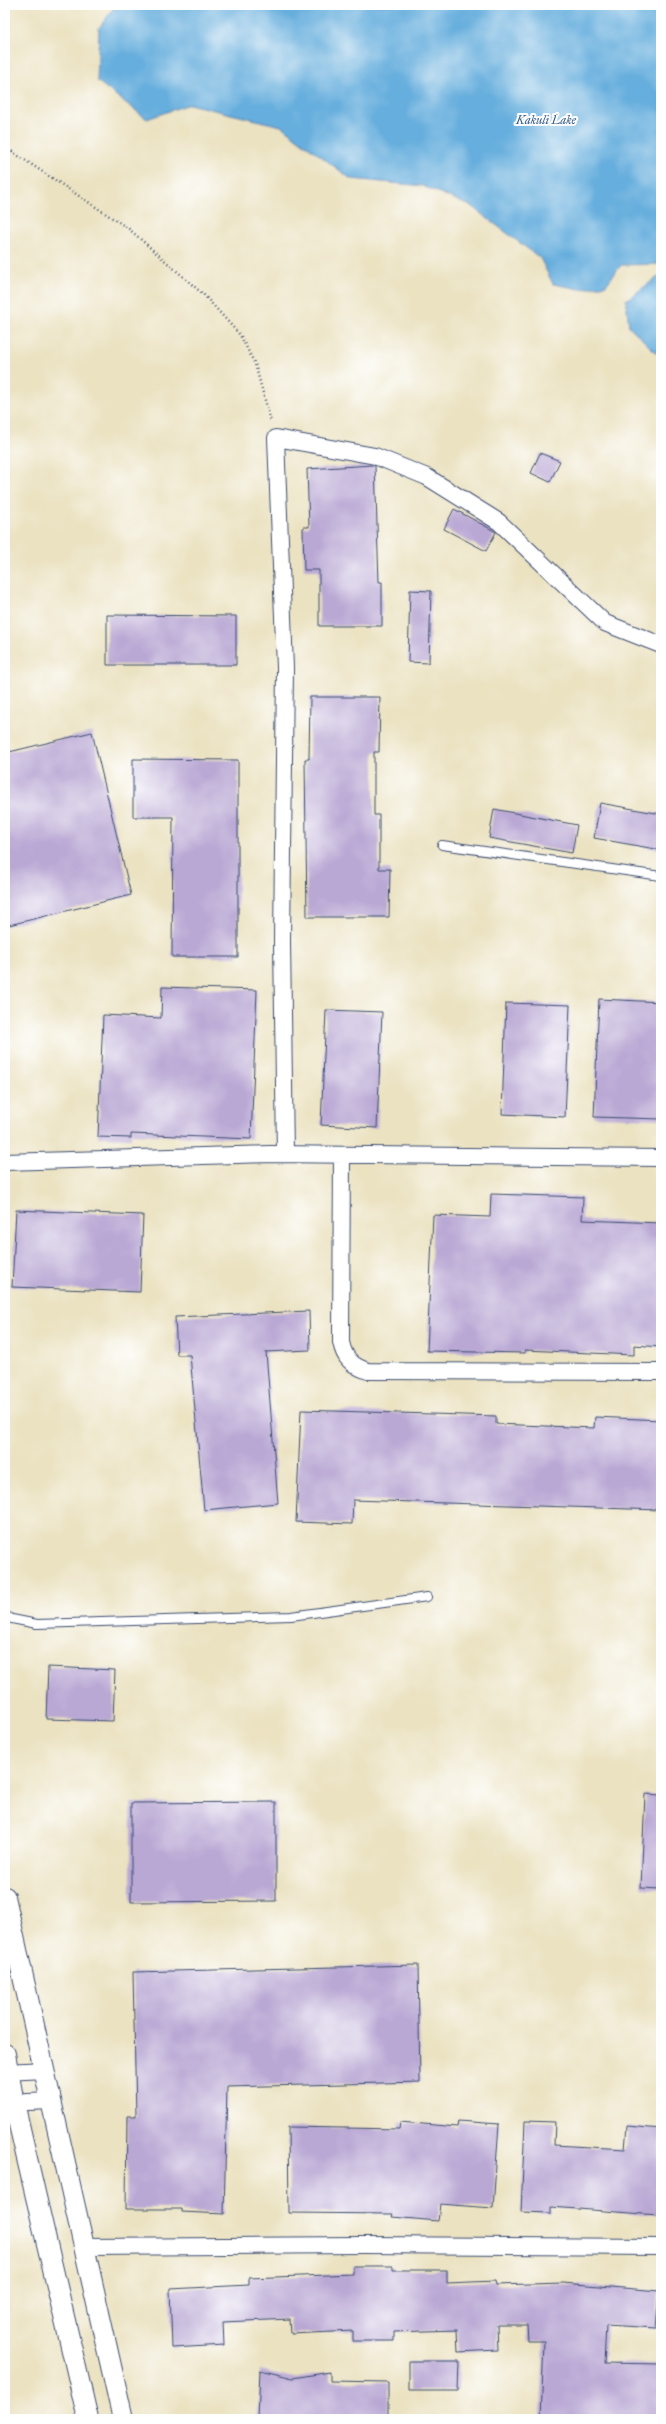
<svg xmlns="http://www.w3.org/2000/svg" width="666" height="2424" viewBox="0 0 666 2424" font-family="'IM FELL Great Primer',serif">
<rect width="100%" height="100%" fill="#fff"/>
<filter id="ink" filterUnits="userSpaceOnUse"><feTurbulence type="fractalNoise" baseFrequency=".025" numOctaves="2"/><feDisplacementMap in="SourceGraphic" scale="8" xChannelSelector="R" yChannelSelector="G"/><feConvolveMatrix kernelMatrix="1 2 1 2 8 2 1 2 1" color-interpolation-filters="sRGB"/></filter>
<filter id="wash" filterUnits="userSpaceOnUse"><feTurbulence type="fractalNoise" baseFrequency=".012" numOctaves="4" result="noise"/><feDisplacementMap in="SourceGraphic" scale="16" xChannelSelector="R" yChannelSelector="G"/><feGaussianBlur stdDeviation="0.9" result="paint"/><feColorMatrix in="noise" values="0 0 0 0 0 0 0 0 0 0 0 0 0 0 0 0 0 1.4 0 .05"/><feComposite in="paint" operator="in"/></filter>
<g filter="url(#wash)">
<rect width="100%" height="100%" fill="#ebe2c1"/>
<!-- water -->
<path fill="#66aedd" stroke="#406e9e" d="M116,5H661V264L621,265L606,285L580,289L553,284L540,258L471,206L423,186L351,179L281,126L189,104L147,119L97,81L99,28Z
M658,277L661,278V358L629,326L626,300Z"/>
<g id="blocks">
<!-- building -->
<path fill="#b9a8d4" d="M540,453L560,461L550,482L531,473Z
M373,465L375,466L379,582H382V626H319V570H304L303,527H309L307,469Z
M454,509L496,532L486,551L444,529Z
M410,590L431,591L429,663L408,662Z
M107,615L236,616V665H107Z
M310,697H380L379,752H374V815H379V869H390L389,917H307L305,759H309Z
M92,732L131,895L5,926V753Z
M133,759L238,760V957H172L173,817H133Z
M600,803L661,814V850L594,838Z
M494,809L577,825L572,853L489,838Z
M162,987L257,990L251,1139L131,1134V1138L98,1137L103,1015L161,1018Z
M599,999L661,1002V1119L594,1117Z
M506,1003L570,1005L565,1117L502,1114Z
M326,1010L382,1012L377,1128L321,1125Z
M491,1194L583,1197L582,1220L661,1223V1347L634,1345V1355L525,1350V1353L427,1351L433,1215L490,1217Z
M16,1210L143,1215L140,1292L12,1287Z
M309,1311L310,1350L266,1352L278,1503L204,1510L190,1355H177L175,1317Z
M301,1410L496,1416V1424L594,1428L595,1417L661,1420V1510L353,1500L352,1524L296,1522Z
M48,1667L115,1670L113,1721L46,1719Z
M645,1794L661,1795V1889L641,1888Z
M276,1802V1901L131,1902V1803Z
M418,1965L420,2082L227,2087L224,2214L182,2212V2209H126L127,2116H136L133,1972Z
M458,2121L499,2124L493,2208L440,2204L438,2221L392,2217L393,2214L289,2213L288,2127L399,2129L400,2122L457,2127Z
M525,2121L555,2122L554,2145L625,2149L627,2126L661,2129L658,2215L551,2207V2213L521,2212Z
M353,2266H393V2270H447V2283L495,2281L496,2285L563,2283L659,2291L656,2328L606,2325L604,2363L661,2364L660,2419H541L544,2341H528L527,2325H497L498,2350L458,2352L457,2330L394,2332V2341H353V2331L291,2334L290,2319L223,2322L224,2345L172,2348L170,2289L249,2285V2278L353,2274Z
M409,2361H459L458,2391H409Z
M260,2370L293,2378L330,2372V2381L388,2382V2419H258Z"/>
</g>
</g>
<g filter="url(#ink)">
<use href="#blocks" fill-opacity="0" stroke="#3a4a6d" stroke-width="1"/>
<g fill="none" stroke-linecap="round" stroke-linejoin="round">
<defs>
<path id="service" d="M442,845L661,876
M5,1615L12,1619L37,1624L291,1616L427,1597"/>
<path id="minor" d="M285,1154L282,942L285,668L276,438L375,456L427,477L499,522L605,623L661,645
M342,1155L341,1342C344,1358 352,1366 368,1371L661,1372
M5,1162L270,1154L661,1158
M5,2072L45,2070
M5,2103L51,2101
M84,2247L363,2245L661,2247"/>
<path id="tertiary" d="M5,1897L123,2419
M5,2054L14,2103L88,2419"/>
</defs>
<!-- service casing -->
<use href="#service" stroke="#3a4a6d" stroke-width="10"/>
<!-- minor casing -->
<use href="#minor" stroke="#3a4a6d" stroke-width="18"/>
<!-- tertiary casing -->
<use href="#tertiary" stroke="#3a4a6d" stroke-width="22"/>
<!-- path -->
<path stroke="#3a4a6d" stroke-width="2.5" stroke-dasharray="1 3" stroke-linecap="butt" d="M5,147L129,229L204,295L240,335L255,364L271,422"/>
<!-- service -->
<use href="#service" stroke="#fff" stroke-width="8"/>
<!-- minor -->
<use href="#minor" stroke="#fff" stroke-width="16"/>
<!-- tertiary -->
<use href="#tertiary" stroke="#fff" stroke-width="20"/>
</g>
</g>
<g text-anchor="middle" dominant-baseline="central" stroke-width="4" stroke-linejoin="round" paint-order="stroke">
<!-- water labels -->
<g font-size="12" font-style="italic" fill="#355b8a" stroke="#fff">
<text x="546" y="120">Kakuli Lake</text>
</g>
</g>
<!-- margin -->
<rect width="666" height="2424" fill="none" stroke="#fff" stroke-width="20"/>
</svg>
